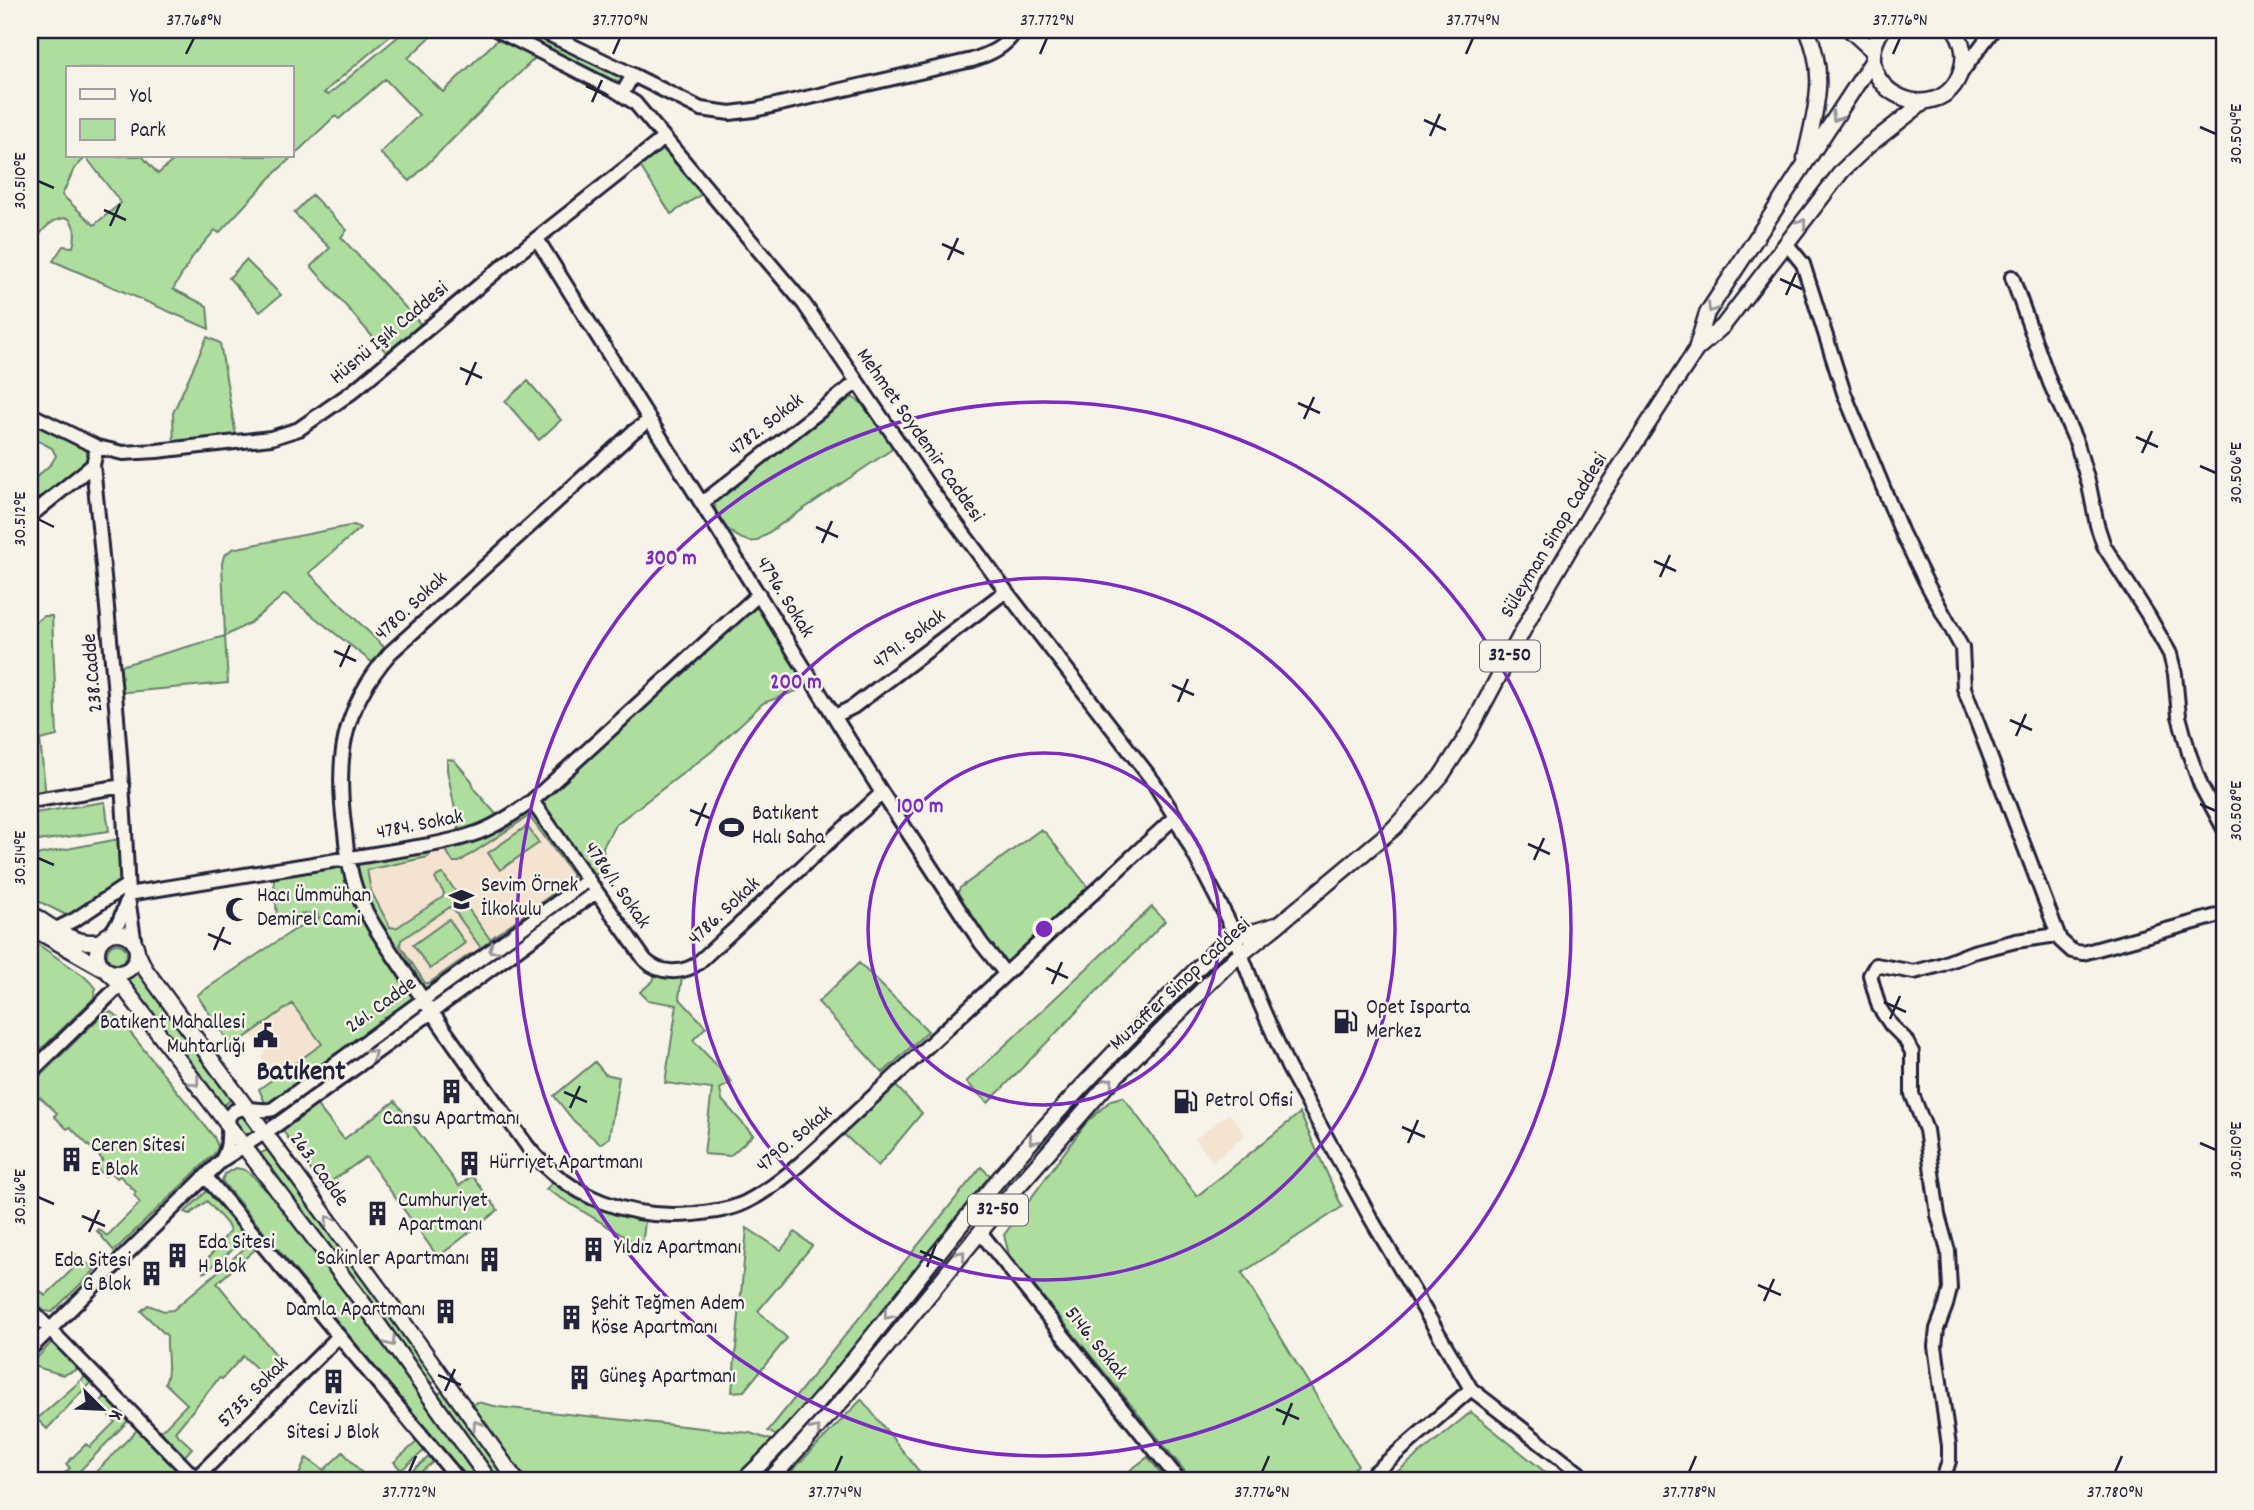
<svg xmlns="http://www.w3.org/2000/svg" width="2254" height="1510" viewBox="0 0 2254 1510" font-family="Dekko,sans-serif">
<rect width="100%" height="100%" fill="#f7f3e8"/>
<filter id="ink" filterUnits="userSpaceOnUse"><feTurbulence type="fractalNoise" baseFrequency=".0143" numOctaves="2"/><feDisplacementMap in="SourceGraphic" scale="14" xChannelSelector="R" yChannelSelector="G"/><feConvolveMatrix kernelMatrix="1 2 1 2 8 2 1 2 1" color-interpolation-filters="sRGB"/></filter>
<g filter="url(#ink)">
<!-- built -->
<path fill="#f5e3d2" d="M532,801L588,880L423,1000L348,858L461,840Z
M292,1004L322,1045L276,1079L261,1057L265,1053L250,1034Z
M1229,1113L1246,1135L1213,1162L1195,1139Z"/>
<!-- green -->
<path fill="#aede9e" stroke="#68806c" stroke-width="2" fill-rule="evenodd" d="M30,30H397L330,87L324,93L328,95L406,30H438L408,58L443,92L497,40L502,33L497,30H540L633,75L622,94L541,52L410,181L380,153L419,115L385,79L339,119L335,116L274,174L219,233L215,230L193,256L173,289L207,306L209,329L53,261L63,246L73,247C76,237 76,225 68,218C49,217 38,236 30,250ZM68,68H292V156H178L158,174L142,156H68ZM86,157L121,203L94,225L62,195L74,169Z
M664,138L708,190L671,214L636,160Z
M312,195L347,230L341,237L426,330L392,359L311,266L330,248L294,213Z
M246,260L281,295L260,312L229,278Z
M207,337L220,343L237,442L174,449L173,413Z
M528,381L561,420L539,440L505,401Z
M852,397L860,402L892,445L891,450L756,541C738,545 711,517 715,501Z
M30,414L97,447L93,465L39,509L30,498V483L51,464L56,456L52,448L30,437Z
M354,525L360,528L309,573L390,653L378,667L285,594L250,623L225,636L228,683L116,693L113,668L225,636L222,563L224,556L232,549Z
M756,606H759L808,684L799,690L763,703L711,752L615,825L603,847L604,867L593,877L542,801Z
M43,616H52L57,736L40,740L46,797L30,801V627Z
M447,759L454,760L472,781L474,789L502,821L532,801L588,880L486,955L453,909L450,907L401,940L400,945L425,983H429L470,954L477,961L273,1109L266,1105L259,1089L322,1044L292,1004L232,1047L197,995L294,930L319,918L317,913L277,916L273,870L430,845L431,853L428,857L367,870L371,891L390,927L396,928L443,897L444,893L435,879L437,876L443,874L490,939L572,880V874L529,816L459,862H453L446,850L444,842L461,839L447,770Z
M105,802L109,831L38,841L34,813Z
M527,826L539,843L500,870L488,853Z
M1040,830L1046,833L1087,886L1084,892L1010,961L1004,962L995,951L957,894L960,888Z
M119,839L122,872L120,886L68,916L30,897V856Z
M1152,907L1165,921L988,1103L966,1082Z
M449,919L465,943L430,969L413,945Z
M30,939L84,976L96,988L94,997L90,1002L36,1054L30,1048Z
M107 954a10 10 0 1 1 20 0a10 10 0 1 1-20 0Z
M859,963L928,1031L883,1073L818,1002Z
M657,968L683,970L679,998L706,1027L693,1040L732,1082L720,1089L722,1100L753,1135L730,1156L704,1154L712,1089L665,1083L677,1005L648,1000L640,992L653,981Z
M133,972L140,973L233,1098L222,1107L128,982V977Z
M111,1012L117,1016L214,1137L218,1147L215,1153L114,1251L97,1231L99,1229L107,1236L140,1203L134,1195L136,1192L120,1176L117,1178L110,1171L105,1176L96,1168L103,1160L70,1127L67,1129L54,1116L57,1113L40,1097L37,1099L30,1092V1086L103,1014Z
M595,1062L605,1074L619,1077L609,1138L600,1144L574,1121L554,1096Z
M891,1081L922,1113L878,1166L838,1129Z
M1123,1097L1197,1196L1300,1113L1342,1207L1242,1273L1358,1465L1341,1480H1192L1009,1255L1004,1235L1086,1123L1111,1100Z
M311,1098L344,1139L395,1101L459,1186L472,1176L498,1210L438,1257L366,1157L323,1187L278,1124Z
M241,1115L254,1130V1132L250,1138L243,1134L234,1120L235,1116Z
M268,1150L380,1300L435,1378L433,1383L428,1384L260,1157L261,1153Z
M981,1167L996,1181L784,1440L768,1431Z
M236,1168L245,1170L254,1177L286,1213L367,1320L481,1480H468L225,1185L222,1180L225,1174Z
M558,1178L646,1213L642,1247L546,1189Z
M208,1190L248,1237L204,1273L201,1267L230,1231L227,1224L207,1201L190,1214L185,1212Z
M747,1228L781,1250L795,1232L812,1246L758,1311L787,1338L744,1391L732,1392Z
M252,1242L257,1248L217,1283L281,1361L266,1377L243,1356L222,1379L219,1378L175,1432L192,1448L184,1457L160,1432L187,1404L165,1383C171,1371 166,1350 167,1336L141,1311L148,1305L164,1311L173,1310Z
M74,1253L95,1270L52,1312L44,1311L30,1297V1285L35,1291L38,1288L45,1296L80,1262L73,1255Z
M52,1342L79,1369L63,1375L30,1365Z
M86,1376L91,1382L47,1429L37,1419Z
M441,1392H446L509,1480H496L437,1395Z
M106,1396L129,1420L71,1480H58L70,1468L66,1464L86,1444L90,1447L115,1422L98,1404Z
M862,1400L926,1480H783L861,1400Z
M477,1402L499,1407L750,1433L774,1441L732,1480H526L471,1407Z
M1471,1412L1555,1480H1387Z
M138,1429L188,1480H88Z
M418,1441L425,1450L401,1470L394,1462Z
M789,1443L794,1447L762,1480H753Z
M343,1452L368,1480H297L306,1458L324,1470Z
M430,1456L434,1461L411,1480H401Z
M1148,1457L1166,1480H1117Z"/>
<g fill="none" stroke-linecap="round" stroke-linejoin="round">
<defs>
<path id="minor" d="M497,30L613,89L635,103L804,304L929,487L1006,591L1153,781L1175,817L1229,922L1259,1001L1288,1067L1370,1217L1471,1389L1588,1480
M540,30L633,75
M1961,73L1993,30
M622,94L633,75L701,109L730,113L754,110L972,60C990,54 1006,47 1016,30
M537,239L882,793L981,943L1005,973
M1786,243L1803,264L1844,393L1902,533L1927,584L1962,648L1964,688L2060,940L2072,951L2083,953L2224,914
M2012,277L2050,383L2077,444L2089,485L2097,525L2104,546L2148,615L2170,654L2175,674L2179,716L2189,753L2201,786L2224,829
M30,414L97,447L123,453L157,451L271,438L299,429L352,392L517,254L664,138
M650,420L633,432L390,653C341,710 335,760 345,832C347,854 350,875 358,895C369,921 386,944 402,968C442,1029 486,1088 528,1147C569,1198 630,1220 694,1214C711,1212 730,1210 746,1202C780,1185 810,1155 838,1129L1175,817
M97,447L93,465C107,609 123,753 128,898
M702,503L857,382
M30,516L93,465
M835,716L853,707L1006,591
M30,801L123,786
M532,801L645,960C659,974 684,975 699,962L882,793
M588,880L273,1109C261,1114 238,1102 230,1115C226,1122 229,1131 228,1138C228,1146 226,1153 222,1160L278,1124L596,892
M128,894L430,845C477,836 493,829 532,801L759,594
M56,929L76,919L127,885
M109,935L119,922L128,898L135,945
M30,1073L121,984
M206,1177L459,1480
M980,1232L1179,1480
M30,1309L197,1480
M30,1349L222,1160
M196,1478L339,1336
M1366,1480L1471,1389
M1943,1480L1949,1461V1446L1935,1346L1937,1329L1946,1305L1950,1289L1948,1251L1938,1215L1926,1130L1912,1094V1052L1905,1039L1891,1025L1879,1007L1870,975L1876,965L1914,972L1940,965L1973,952L2016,941L2057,935"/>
<path id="major" d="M1850,30L1873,51
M1882,30C1843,90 1941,133 1961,71C1966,56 1963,42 1955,30
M1805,158C1815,111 1828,76 1807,30
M1696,349L1707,313L1873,60
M30,913C51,926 75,947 101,941
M1279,924L1394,828L1441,776L1467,736L1535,608L1599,499L1696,350L1723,326L1842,171L1868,146L1924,102
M30,927L104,969
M97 953a20 20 0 1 1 40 0a20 20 0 1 1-40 0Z
M137,952L145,969L386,1298L516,1480
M107,971L121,984L369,1311L489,1480
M744,1480C839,1390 912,1280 997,1181C1066,1100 1140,1025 1216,950L1236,937L1279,924L1225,967L1107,1085L1008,1198L848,1394L770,1480"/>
</defs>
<!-- minor casing -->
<use href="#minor" stroke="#22223b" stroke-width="18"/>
<!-- major casing -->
<use href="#major" stroke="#22223b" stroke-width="19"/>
<!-- minor -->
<use href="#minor" stroke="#f7f3e8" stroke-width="12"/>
<!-- major -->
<use href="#major" stroke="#f7f3e8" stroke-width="14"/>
</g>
<!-- one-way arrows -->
<defs><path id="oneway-chevron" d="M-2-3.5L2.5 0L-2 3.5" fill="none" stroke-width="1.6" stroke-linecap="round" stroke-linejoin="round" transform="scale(1.75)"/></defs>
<g stroke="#97959a">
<use href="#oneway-chevron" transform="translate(1836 117) rotate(123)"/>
<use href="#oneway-chevron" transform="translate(1802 223) rotate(-52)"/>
<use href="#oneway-chevron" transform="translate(1712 308) rotate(120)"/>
<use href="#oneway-chevron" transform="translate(493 949) rotate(144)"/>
<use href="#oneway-chevron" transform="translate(372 1054) rotate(-36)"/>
<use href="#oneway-chevron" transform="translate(195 1082) rotate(53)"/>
<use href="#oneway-chevron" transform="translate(1109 1082) rotate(-47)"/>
<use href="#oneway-chevron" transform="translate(1033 1140) rotate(131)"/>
<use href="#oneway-chevron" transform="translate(329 1220) rotate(-126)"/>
<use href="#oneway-chevron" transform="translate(961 1255) rotate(-51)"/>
<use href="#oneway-chevron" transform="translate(888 1315) rotate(129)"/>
<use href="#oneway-chevron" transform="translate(391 1342) rotate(54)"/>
<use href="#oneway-chevron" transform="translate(477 1425) rotate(-125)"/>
<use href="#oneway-chevron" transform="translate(816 1430) rotate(-48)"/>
</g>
</g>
<!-- ticks -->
<path fill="none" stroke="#22223b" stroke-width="2.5" d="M186,54L194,38M613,54L620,38M1040,54L1047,38M1466,54L1473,38M1893,54L1900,38M586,86L608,96M592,102L602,80M1424,120L1446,130M2200,127L2216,134M1430,136L1440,114M38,181L54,188M104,210L126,220M110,226L120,204M942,244L964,254M948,260L958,238M1780,279L1802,289M1786,295L1796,273M460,368L482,378M466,385L476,362M1298,403L1320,413M1304,419L1314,397M2136,437L2158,447M2142,453L2152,431M2200,466L2216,473M38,519L54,527M816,527L838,537M822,543L832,521M1654,561L1676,571M1660,577L1670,555M334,651L356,661M340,667L350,645M1172,685L1194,695M1178,702L1188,679M2010,720L2032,730M2016,736L2026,714M2200,804L2216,811M690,810L712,819M696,826L706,803M1528,844L1550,854M38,858L54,865M1534,860L1544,838M208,934L231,944M214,950L224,927M1046,968L1068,978M1052,984L1062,962M1884,1002L1906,1012M1890,1019L1900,996M564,1092L587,1102M570,1108L580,1086M1402,1127L1425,1137M1408,1143L1418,1120M2200,1143L2216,1150M38,1197L54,1204M82,1216L105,1226M89,1232L99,1210M920,1251L943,1261M927,1267L936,1244M1758,1285L1781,1295M1764,1301L1774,1279M438,1375L461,1385M445,1391L455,1369M1276,1409L1299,1419M1283,1425L1292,1403M409,1472L416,1456M835,1472L842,1456M1262,1472L1269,1456M1689,1472L1696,1456M2115,1472L2122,1456"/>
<!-- distance rings -->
<g fill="none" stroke="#7b2cbf" stroke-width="3.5">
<circle cx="1044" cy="929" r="176"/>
<circle cx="1044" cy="929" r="351"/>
<circle cx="1044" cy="929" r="527"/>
</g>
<!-- icons -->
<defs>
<symbol id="stadium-bare" viewBox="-9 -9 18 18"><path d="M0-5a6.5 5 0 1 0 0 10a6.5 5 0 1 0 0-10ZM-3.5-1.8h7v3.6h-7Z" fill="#22223b" stroke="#f7f3e8" stroke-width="2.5" paint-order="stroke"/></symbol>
<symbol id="school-bare" viewBox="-9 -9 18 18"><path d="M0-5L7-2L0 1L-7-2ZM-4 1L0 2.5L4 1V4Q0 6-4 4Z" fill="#22223b" stroke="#f7f3e8" stroke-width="2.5" paint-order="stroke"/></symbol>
<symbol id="mosque-bare" viewBox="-9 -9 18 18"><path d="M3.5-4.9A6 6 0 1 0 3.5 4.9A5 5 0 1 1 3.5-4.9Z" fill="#22223b" stroke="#f7f3e8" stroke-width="2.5" paint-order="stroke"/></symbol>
<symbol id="fuel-bare" viewBox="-9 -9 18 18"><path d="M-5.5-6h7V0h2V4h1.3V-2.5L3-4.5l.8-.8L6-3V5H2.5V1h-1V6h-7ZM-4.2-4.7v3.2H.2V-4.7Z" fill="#22223b" stroke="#f7f3e8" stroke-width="2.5" paint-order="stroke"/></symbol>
<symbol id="civic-bare" viewBox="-9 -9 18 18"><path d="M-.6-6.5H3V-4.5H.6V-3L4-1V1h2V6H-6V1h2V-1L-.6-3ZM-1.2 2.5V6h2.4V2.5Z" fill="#22223b" stroke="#f7f3e8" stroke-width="2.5" paint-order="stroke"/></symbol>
<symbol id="building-bare" viewBox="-9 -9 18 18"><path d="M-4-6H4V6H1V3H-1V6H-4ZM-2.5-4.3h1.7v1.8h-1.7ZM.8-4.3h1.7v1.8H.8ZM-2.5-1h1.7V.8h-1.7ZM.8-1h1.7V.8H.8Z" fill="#22223b" stroke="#f7f3e8" stroke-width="2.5" paint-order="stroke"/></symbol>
</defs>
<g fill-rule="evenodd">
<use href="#stadium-bare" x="714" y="810" width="35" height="35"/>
<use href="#school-bare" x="444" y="882" width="35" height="35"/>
<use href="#mosque-bare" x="220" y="892" width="35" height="35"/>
<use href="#fuel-bare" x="1328" y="1004" width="35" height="35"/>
<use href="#civic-bare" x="248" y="1018" width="35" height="35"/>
<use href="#building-bare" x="434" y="1074" width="35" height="35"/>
<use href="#fuel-bare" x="1168" y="1084" width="35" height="35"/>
<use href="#building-bare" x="54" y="1142" width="35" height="35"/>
<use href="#building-bare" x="452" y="1146" width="35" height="35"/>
<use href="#building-bare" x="360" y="1196" width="35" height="35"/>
<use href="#building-bare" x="576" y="1232" width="35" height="35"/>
<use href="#building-bare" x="160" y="1238" width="35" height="35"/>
<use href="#building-bare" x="472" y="1242" width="35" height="35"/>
<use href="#building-bare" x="134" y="1256" width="35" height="35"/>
<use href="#building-bare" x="428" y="1294" width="35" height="35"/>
<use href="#building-bare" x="554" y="1300" width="35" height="35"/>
<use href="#building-bare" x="562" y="1360" width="35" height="35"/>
<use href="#building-bare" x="316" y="1364" width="35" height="35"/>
</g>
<g text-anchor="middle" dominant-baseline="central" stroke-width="5" stroke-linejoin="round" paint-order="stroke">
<!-- shield labels -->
<g fill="#f7f3e8" stroke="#62616f" stroke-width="2">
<rect x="1480" y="640.5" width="60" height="31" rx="5"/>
<rect x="968" y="1194.5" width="60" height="31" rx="5"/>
</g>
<g font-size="19" font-weight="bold" fill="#22223b">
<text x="1510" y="656">32-50</text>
<text x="998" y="1210">32-50</text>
</g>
<!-- street labels -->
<g font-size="21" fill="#22223b" stroke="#f7f3e8">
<text transform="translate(390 334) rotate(-40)">Hüsnü Işık Caddesi</text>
<text transform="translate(767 426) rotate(-38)">4782. Sokak</text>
<text transform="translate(919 436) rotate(55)">Mehmet Soydemir Caddesi</text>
<text transform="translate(1555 536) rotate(-59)">Süleyman Sinop Caddesi</text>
<text transform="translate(784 598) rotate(58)">4796. Sokak</text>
<text transform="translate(412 607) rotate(-43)">4780. Sokak</text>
<text transform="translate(910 640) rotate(-37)">4791. Sokak</text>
<text transform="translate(94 673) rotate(-95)">238.Cadde</text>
<text transform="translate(420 826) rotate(-11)">4784. Sokak</text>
<text transform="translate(616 886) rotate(55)">4786/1. Sokak</text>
<text transform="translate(725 912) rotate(-43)">4786. Sokak</text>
<text transform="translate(1181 985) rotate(-43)">Muzaffer Sinop Caddesi</text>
<text transform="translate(382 1006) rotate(-36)">261. Cadde</text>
<text transform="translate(795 1140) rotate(-40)">4790. Sokak</text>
<text transform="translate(318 1170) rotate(54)">263. Cadde</text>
<text transform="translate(1095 1344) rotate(51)">5146. Sokak</text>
<text transform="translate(254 1393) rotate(-45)">5735. Sokak</text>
</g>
<!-- poi labels -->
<g font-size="21" fill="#22223b" stroke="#f7f3e8" text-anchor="start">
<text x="752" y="815">Batıkent<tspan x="752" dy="24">Halı Saha</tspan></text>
<text x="481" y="887">Sevim Örnek<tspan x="481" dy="24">İlkokulu</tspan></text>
<text x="257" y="897">Hacı Ümmühan<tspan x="257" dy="24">Demirel Cami</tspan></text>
<text x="1366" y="1009">Opet Isparta<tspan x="1366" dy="24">Merkez</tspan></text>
<text x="245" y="1024" text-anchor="end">Batıkent Mahallesi<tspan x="245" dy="24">Muhtarlığı</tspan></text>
<text x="1205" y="1102">Petrol Ofisi</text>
<text x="451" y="1120" text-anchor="middle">Cansu Apartmanı</text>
<text x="91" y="1147">Ceren Sitesi<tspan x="91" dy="24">E Blok</tspan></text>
<text x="489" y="1164">Hürriyet Apartmanı</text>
<text x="398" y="1202">Cumhuriyet<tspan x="398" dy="24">Apartmanı</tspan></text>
<text x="198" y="1244">Eda Sitesi<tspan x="198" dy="24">H Blok</tspan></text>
<text x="614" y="1249">Yıldız Apartmanı</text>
<text x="469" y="1260" text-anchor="end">Sakinler Apartmanı</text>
<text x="131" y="1262" text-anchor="end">Eda Sitesi<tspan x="131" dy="24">G Blok</tspan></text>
<text x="591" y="1305">Şehit Teğmen Adem<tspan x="591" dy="24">Köse Apartmanı</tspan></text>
<text x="425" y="1311" text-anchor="end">Damla Apartmanı</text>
<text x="599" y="1378">Güneş Apartmanı</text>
<text x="333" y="1410" text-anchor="middle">Cevizli<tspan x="333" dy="24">Sitesi J Blok</tspan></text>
</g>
<!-- district labels -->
<g font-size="28" font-weight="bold" fill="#22223b" stroke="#f7f3e8">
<text x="301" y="1074">Batıkent</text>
</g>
</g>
<circle cx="1044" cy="929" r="10" fill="#7b2cbf" stroke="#f7f3e8" stroke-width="3.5"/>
<g font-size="21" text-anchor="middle" font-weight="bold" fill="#7b2cbf" stroke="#f7f3e8" stroke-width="5" stroke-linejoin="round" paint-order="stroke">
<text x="671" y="564">300 m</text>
<text x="796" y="688">200 m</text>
<text x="920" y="812">100 m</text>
</g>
<!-- margin -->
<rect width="2254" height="1510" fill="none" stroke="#f7f3e8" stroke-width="77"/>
<!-- legend -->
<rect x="66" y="66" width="228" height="91" fill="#f7f3e8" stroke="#a29fa3" stroke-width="2"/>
<rect x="80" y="89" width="35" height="10" fill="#f7f3e8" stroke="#a29fa3" stroke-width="2"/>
<text x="130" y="102" font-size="21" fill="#22223b">Yol</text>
<rect x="80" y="119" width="35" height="21" fill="#aede9e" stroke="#a29fa3" stroke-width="2"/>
<text x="130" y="136" font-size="21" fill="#22223b">Park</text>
<!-- north arrow -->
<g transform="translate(102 1409) rotate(114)" stroke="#f7f3e8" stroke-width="5" paint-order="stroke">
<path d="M0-5L12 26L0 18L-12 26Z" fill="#22223b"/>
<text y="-10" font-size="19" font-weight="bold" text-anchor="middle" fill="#22223b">K</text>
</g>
<rect x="38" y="38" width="2178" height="1434" fill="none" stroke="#22223b" stroke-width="2.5"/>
<g font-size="18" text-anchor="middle" fill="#22223b">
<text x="194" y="25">37.768°N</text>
<text x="620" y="25">37.770°N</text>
<text x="1047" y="25">37.772°N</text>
<text x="1473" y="25">37.774°N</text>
<text x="1900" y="25">37.776°N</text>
<text transform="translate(2235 134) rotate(-90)" y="6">30.504°E</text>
<text transform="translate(19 181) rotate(-90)" y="6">30.510°E</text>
<text transform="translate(2235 473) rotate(-90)" y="6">30.506°E</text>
<text transform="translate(19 519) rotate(-90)" y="6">30.512°E</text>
<text transform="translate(2235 811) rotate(-90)" y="6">30.508°E</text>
<text transform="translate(19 858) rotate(-90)" y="6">30.514°E</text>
<text transform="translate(2235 1150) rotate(-90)" y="6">30.510°E</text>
<text transform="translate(19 1197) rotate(-90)" y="6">30.516°E</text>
<text x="409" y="1497">37.772°N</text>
<text x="835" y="1497">37.774°N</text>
<text x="1262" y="1497">37.776°N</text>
<text x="1689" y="1497">37.778°N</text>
<text x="2115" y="1497">37.780°N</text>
</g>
</svg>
